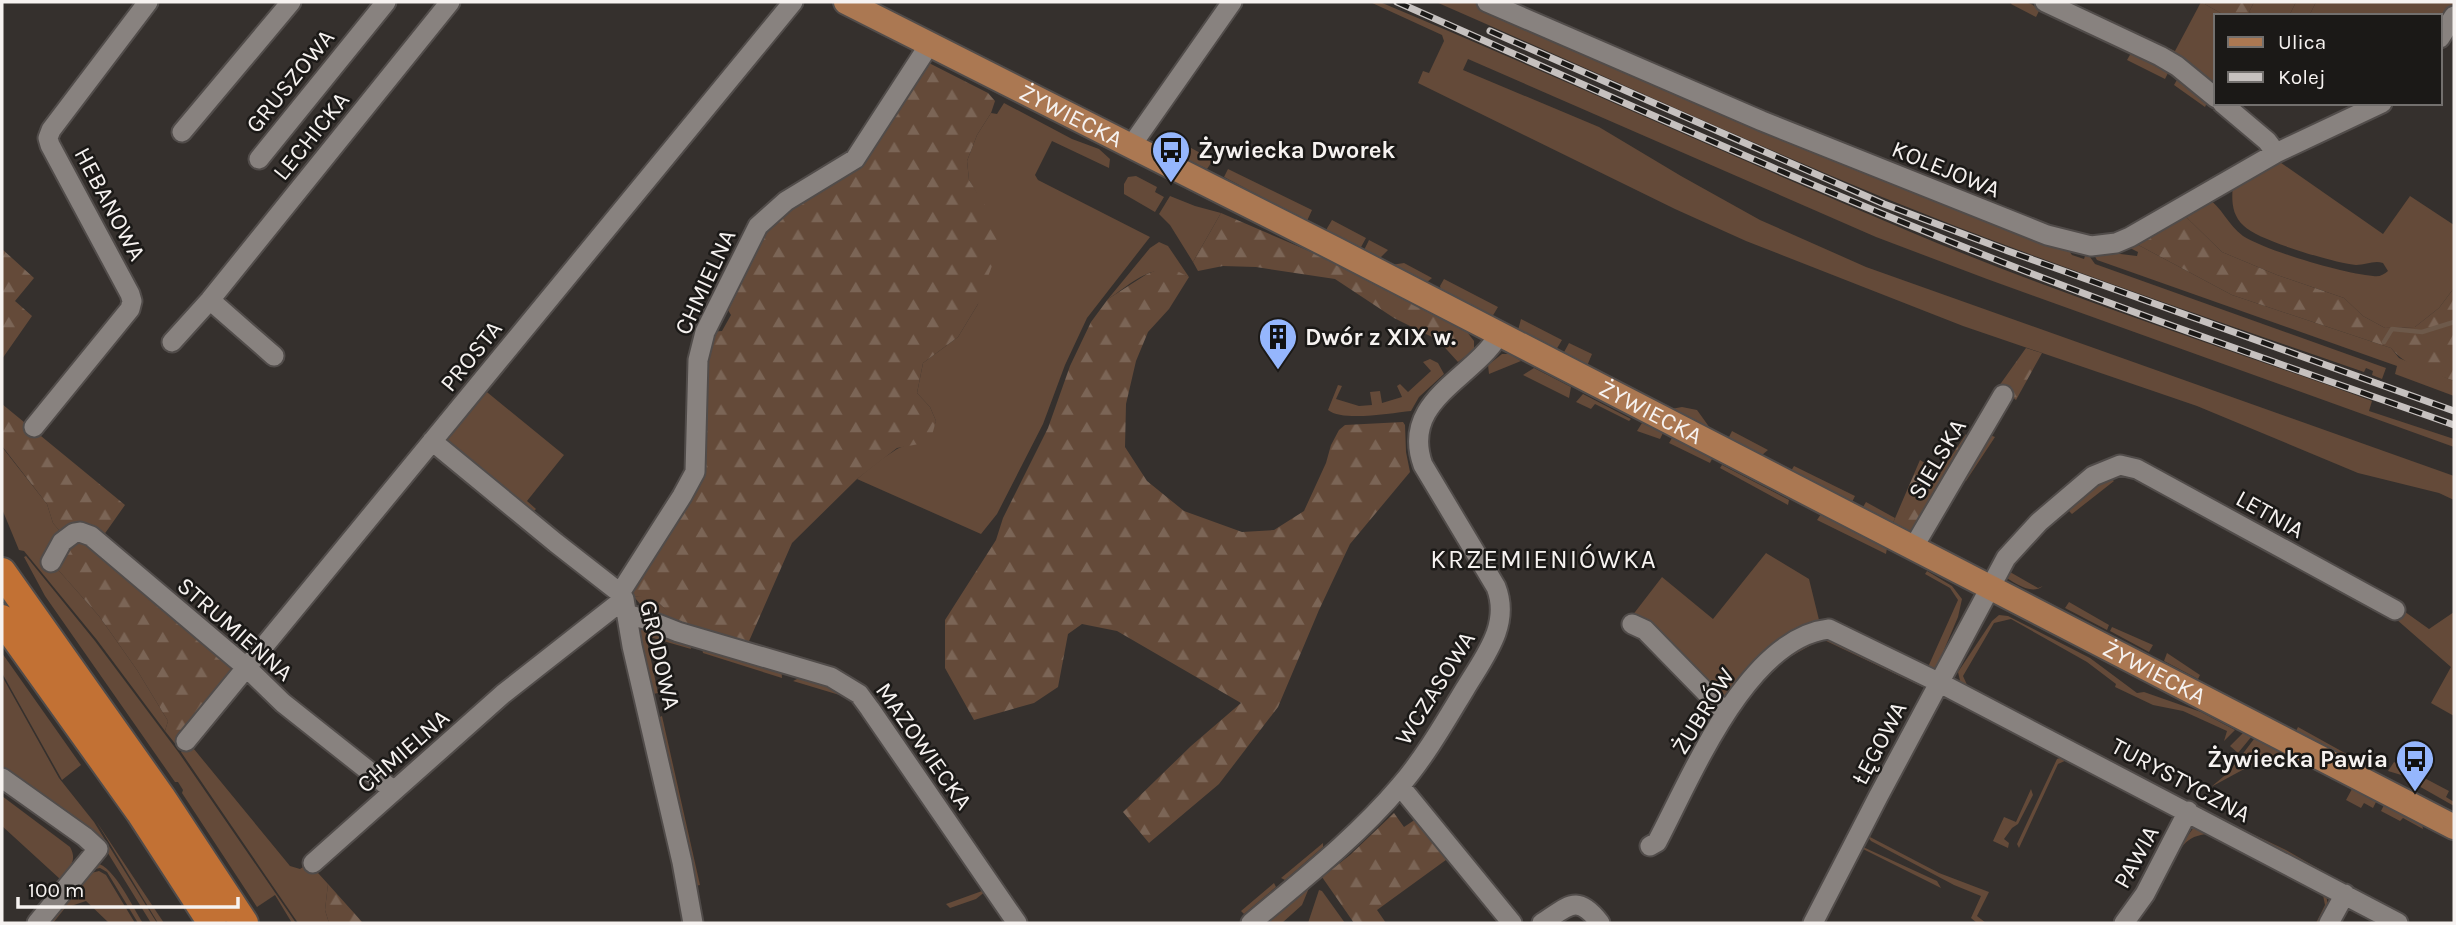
<svg xmlns="http://www.w3.org/2000/svg" width="2456" height="925" viewBox="0 0 2456 925" font-family="Karla,sans-serif">
<defs>
<pattern id="forest-firs" width="22" height="20" patternUnits="userSpaceOnUse" patternTransform="scale(1.75)"><rect width="22" height="20" fill="#644a39"/><path d="M5 1l3.5 6h-7zM16 11l3.5 6h-7z" fill="#7b6556"/></pattern>
</defs>
<rect width="100%" height="100%" fill="#35302d"/>
<!-- grass -->
<path fill="#644a39" d="M1370,2H1380C1559,77 1734,158 1913,233C2063,296 2219,346 2372,401L2369,411L2454,439V447L1987,279L1876,237L1468,59L1463,70L1599,127L1681,176L1760,220L1866,267L2454,476V500L2439,493L2358,473L2197,406L1963,326L1746,241L1675,209L1418,83L1423,71L1429,73L1444,41L1442,35Z
M1436,2H1477L1687,93L2067,248L2072,255L2084,259L2085,256L2090,257L2095,264L2386,368L2382,379L2372,375L2373,371L2366,368L2364,372C2203,316 2040,261 1882,197C1732,135 1585,67 1436,2Z
M2012,2C2022,2 2033,1 2039,11L2036,17L2011,4Z
M2201,2L2226,16H2216V80L2213,83L2166,54V47L2175,51Z
M2254,2H2296L2289,16H2255L2249,12Z
M2316,2H2454V10L2440,32V16H2309Z
M2131,53L2168,73L2165,79L2127,60Z
M2178,78L2207,103L2205,107L2174,85Z
M1004,103L1072,139L1099,149L1110,159L1109,168L1052,141L1035,175L1038,180L1150,237L1087,318L1065,365L1043,424L997,514L981,534L857,479C869,469 881,459 894,451C913,438 927,450 936,421L930,407L917,393L923,363L958,337L978,304L981,201L969,180L967,161L977,135L991,113L997,114Z
M1162,132L1213,160L1207,169C1190,160 1167,153 1162,132Z
M2274,158L2383,234L2410,196L2454,225V288L2439,308L2415,327L2385,328L2363,316L2344,298L2277,275L2222,252L2180,211L2206,197C2222,207 2228,225 2243,236C2267,251 2344,274 2373,276C2380,277 2383,275 2388,271L2383,263C2374,260 2366,265 2356,265C2335,263 2259,241 2244,226C2230,213 2232,198 2233,181Z
M1228,169L1312,210L1307,221L1224,177Z
M1136,176L1157,187L1155,192L1164,197L1155,212L1124,194V184L1128,177Z
M1170,196L1195,206L1221,213L1193,262L1170,225L1159,214Z
M1332,220L1366,238L1360,249L1326,230Z
M1369,240L1388,250L1379,259L1364,250Z
M2129,240L2232,295L2391,348L2399,358L2454,381V396L2395,374L2397,366L2097,260L2094,255L2096,251L2137,256L2138,252L2128,247Z
M1159,242L1168,246L1189,277C1154,259 1137,280 1108,299L1150,248Z
M1404,263L1432,278L1426,283L1391,265Z
M1444,279L1498,307L1492,317L1441,291L1440,286Z
M1521,319L1562,340L1556,350L1518,330Z
M1569,343L1592,354L1587,366L1563,354Z
M1502,354H1510L1521,361L1489,374L1488,365Z
M1430,359L1438,363L1444,374L1419,397L1411,411C1391,413 1343,422 1328,410L1338,385L1342,386L1336,399L1359,406L1372,405L1370,392L1380,391L1382,403L1402,397L1397,386L1400,384L1408,392L1431,371L1423,362Z
M1534,368L1571,387L1569,398L1523,375Z
M482,388L564,455L527,501L536,509L532,513L448,448L443,435Z
M1583,394L1631,419L1629,421L1595,404L1591,409L1576,402Z
M1682,407L1697,410L1710,428L1671,409Z
M1642,423L1663,433L1660,439L1637,431Z
M1732,431L1768,450L1762,455L1728,439Z
M1990,435L1995,437L1966,481L1963,479Z
M1672,438L1712,459L1710,463L1669,443Z
M2,447L47,504L53,523L63,535L53,564L99,616L137,670L168,721L165,731L97,640L24,551L19,550L2,509Z
M1722,465L1789,500L1788,505L1720,468Z
M1794,466L1855,496L1852,502L1791,471Z
M2109,477L2114,481L2072,514L2067,509L2081,492Z
M1866,502L1895,518L1893,523L1863,507Z
M1821,514L1887,548L1886,554L1817,520Z
M1766,553L1809,579L1820,624L1742,675L1724,696H1720L1632,616L1662,577L1713,619Z
M26,556L95,641L179,753L296,923H292L275,895L257,907L182,793L183,790L178,782H175L45,596L24,557Z
M2017,558L2010,572L2038,588L2043,586C2031,596 2014,582 2002,575Z
M1927,571L1952,586L1962,599L1958,617L1935,671L1928,667L1958,600L1950,588L1925,574Z
M646,596C664,604 674,618 688,631L649,614L634,597Z
M2069,602L2109,625L2107,630L2065,608Z
M2401,609L2429,629L2454,612V716L2431,703L2451,667L2396,619Z
M1999,615L2008,616L2090,658L2137,693L2144,692L2201,712L2235,730L2224,741L2227,731L2183,711L2153,705L2115,687L2116,684L2087,662L2011,619L1994,623L1963,676L1968,687L1986,696L1985,699L1961,685L1958,672L1992,621Z
M644,626L689,639L691,649L646,636L658,693L649,695L638,631Z
M2112,627L2153,645L2149,652L2110,631Z
M1819,635L1924,686L1925,688L1822,639L1777,664Z
M701,643L781,666L782,678L703,653Z
M2,653L81,765L62,780L2,673Z
M2167,653L2200,675L2198,679L2164,661Z
M2,676L59,778L94,822L157,923H151L106,850L2,771Z
M811,677L856,700L793,681L799,678Z
M662,716L700,885L695,886L655,719Z
M2298,727L2361,762H2355L2296,731Z
M2244,732L2252,736L2238,753L2230,746Z
M2254,739L2293,758L2290,766L2270,755L2211,787L2229,772Z
M189,743L290,866L300,869L309,863L328,884L325,910L329,923H298L181,752Z
M2062,757L2067,760L2058,764L2019,848L2017,844L2057,759Z
M2394,762L2449,791L2446,797L2454,802V806L2417,785L2418,782L2408,777L2388,771Z
M2031,789L2033,795L2018,824L2012,828L2004,839L2009,843L2008,848L1993,841L2004,817L2016,822Z
M2352,789L2376,802L2373,808L2364,803L2361,808L2346,800Z
M2,796L70,847C78,861 69,868 60,879L2,826Z
M2384,805L2422,824L2423,829L2403,818L2400,821L2381,811Z
M2202,810L2286,850L2326,873L2323,876Z
M96,821L164,923H158Z
M2194,827H2197L2326,895L2328,905L2321,923H2316L2325,905L2323,895L2209,834C2185,835 2180,849 2170,868L2167,865Z
M1869,829L1872,831L1870,837L1939,873L1989,892L1977,916L1986,923H1977L1971,918L1981,896L1954,885L1871,841L1867,836Z
M1323,843V847L1285,880L1281,878Z
M1863,847L1937,881L1941,888L1863,849L1859,856Z
M96,863C114,866 133,908 143,923H138L107,872L100,868L87,871Z
M99,871L106,875L135,923H109L86,901L65,908L53,923H43L87,874Z
M1274,883L1276,887L1244,914L1241,911Z
M986,885V891L976,899L950,908L946,904L982,891Z
M1309,888L1302,905L1282,923H1266Z
M1319,890L1322,891L1345,923H1308Z"/>
<!-- forest -->
<path fill="url(#forest-firs)" d="M2201,2H2254L2249,12L2255,16H2226Z
M2296,2H2316L2309,16H2289Z
M927,62L988,93L995,101L991,113L977,135L967,161L969,180L995,221L1000,244L978,304L958,337L923,363L917,393L930,407L936,421L932,435L919,444L897,448L857,479L792,543L746,648C729,643 701,639 687,630C664,616 665,595 634,597L631,591L694,483L708,332L722,331L731,315L723,302L760,228L847,168Z
M2180,211L2222,252L2277,275L2344,298L2363,316L2385,328L2415,327L2439,308L2454,288V381C2431,372 2407,368 2391,348L2232,295L2129,240Z
M1221,213L1323,257L1467,332L1474,341V350L1458,362L1438,340L1394,318L1335,279L1256,267L1223,266L1198,271L1193,262Z
M2,249L34,278L15,301L32,316L2,359Z
M1162,268L1175,270L1189,277L1169,309L1148,332L1136,361L1126,404L1125,447L1147,481L1184,511L1242,532L1274,530L1304,511L1326,463L1331,445L1339,430L1345,425L1403,422L1405,425L1406,452L1410,472L1350,544L1319,610L1278,707L1219,784L1149,843L1123,812L1191,746L1241,703L1117,631L1082,624L1068,634L1058,687L1034,703L974,720L945,668V620L996,540L1003,518L1048,428L1070,366L1091,322L1108,299L1147,274Z
M2026,348L2042,353L2016,400L1999,386Z
M2,404L125,505L101,539L63,535L53,523L47,504L2,446Z
M1966,434L1970,443L1911,532L1893,523L1920,460L1940,473Z
M79,535L239,669L177,746L165,731L168,721L137,670L99,616L53,564Z
M1394,813L1404,827L1416,819L1450,857L1377,910L1386,923H1354L1322,877L1350,855Z
M328,884L363,923H329L325,910Z"/>
<g fill="none" stroke-linecap="round" stroke-linejoin="round">
<!-- stream -->
<path stroke="#6d594a" stroke-width="4.5" d="M2384,342L2392,329L2422,332L2454,322"/>
<defs>
<path id="minor" d="M1487,2L1762,121L2047,235L2091,246L2116,243L2130,237L2276,153L2382,103
M2045,2L2160,56L2177,66L2216,98
M2440,38L2454,16
M2222,103L2267,141L2276,153
M182,132L291,2
M1131,146L1232,2
M259,159L386,2
M210,300L274,356
M172,342L210,300L450,2
M34,427L130,309L132,301L130,294L50,145L48,138L51,130L148,2
M432,441L556,543L620,593L624,599L632,646L682,862L693,923
M1913,548L2003,395
M51,562L62,542L74,533L80,532L91,536L247,668L283,703L394,791
M620,593L682,496L695,472L698,360L705,332L758,226L786,201L855,159L929,45
M629,615L645,619L678,632L831,677L859,694L870,709L1017,923
M1632,624L1645,630L1726,713
M186,741L793,2
M2,778L85,837L98,849L37,923
M1400,786L1512,923
M1650,846L1657,842C1691,778 1747,638 1829,629L1940,683L2398,923
M313,863L503,694L624,599
M1251,923C1302,880 1356,838 1400,786C1425,757 1445,722 1465,689C1484,657 1511,625 1496,587L1423,465C1400,401 1471,380 1499,335
M1542,923C1569,906 1577,893 1600,923
M1813,923L1878,797L2006,558L2039,522L2093,476L2120,465L2137,469L2395,610
M2124,923L2145,894L2188,811
M2329,923L2345,894"/>
<g id="major">
<path id="s1" d="M846,2L1335,249L2454,827"/>
</g>
<path id="highway" d="M2,572L161,797L244,923
M2,619L140,812L212,923"/>
</defs>
<!-- minor casing -->
<use href="#minor" stroke="#514c4a" stroke-width="23"/>
<!-- major casing -->
<use href="#major" stroke="#514c4a" stroke-width="28"/>
<!-- highway casing -->
<use href="#highway" stroke="#514c4a" stroke-width="32"/>
<!-- minor -->
<use href="#minor" stroke="#88827f" stroke-width="19"/>
<!-- major -->
<use href="#major" stroke="#ab7852" stroke-width="24"/>
<!-- highway -->
<use href="#highway" stroke="#c27134" stroke-width="28"/>
<defs>
<path id="rail" d="M1397,2C1601,92 1804,185 2012,266C2158,323 2307,373 2454,425
M1490,31L1884,204L2008,251L2454,411"/>
</defs>
<!-- rail casing -->
<use href="#rail" stroke="#c6c1bf" stroke-width="7"/>
<!-- rail -->
<use href="#rail" stroke="#1b1917" stroke-width="4.5" stroke-dasharray="13" stroke-linecap="butt"/>
</g>
<!-- icons -->
<defs>
<symbol id="bus-pin" viewBox="-11 -11 22 30"><path d="M0 17L-7.5 6A9.5 9.5 0 1 1 7.5 6Z" fill="#95b6fd" stroke="#1b1917"/><path d="M-5-6H5V4H4V6H2V4H-2V6H-4V4H-5ZM-3.5-4V0h7V-4ZM-3.5 1.2v1.5H-2V1.2ZM2 1.2v1.5H3.5V1.2Z" fill="#111"/></symbol>
<symbol id="building-pin" viewBox="-11 -11 22 30"><path d="M0 17L-7.5 6A9.5 9.5 0 1 1 7.5 6Z" fill="#95b6fd" stroke="#1b1917"/><path d="M-4-6H4V6H1V3H-1V6H-4ZM-2.5-4.3h1.7v1.8h-1.7ZM.8-4.3h1.7v1.8H.8ZM-2.5-1h1.7V.8h-1.7ZM.8-1h1.7V.8H.8Z" fill="#111"/></symbol>
</defs>
<g fill-rule="evenodd">
<use href="#bus-pin" x="1149" y="128" width="44" height="60"/>
<use href="#building-pin" x="1256" y="315" width="44" height="60"/>
<use href="#bus-pin" x="2393" y="737" width="44" height="60"/>
</g>
<g text-anchor="middle" dominant-baseline="central" stroke-width="5" stroke-linejoin="round" paint-order="stroke">
<!-- street labels -->
<g font-size="24" fill="#f6f2f0" stroke="#1b1917">
<text transform="translate(290 81) rotate(-51)">GRUSZOWA</text>
<text stroke="none"><textPath href="#s1" startOffset="252">ŻYWIECKA</textPath></text>
<text transform="translate(311 136) rotate(-51)">LECHICKA</text>
<text transform="translate(1946 169) rotate(22)">KOLEJOWA</text>
<text transform="translate(110 204) rotate(62)">HEBANOWA</text>
<text transform="translate(705 282) rotate(-65)">CHMIELNA</text>
<text transform="translate(471 356) rotate(-51)">PROSTA</text>
<text stroke="none"><textPath href="#s1" startOffset="903">ŻYWIECKA</textPath></text>
<text transform="translate(1937 459) rotate(-59)">SIELSKA</text>
<text transform="translate(2270 514) rotate(29)">LETNIA</text>
<text transform="translate(235 629) rotate(41)">STRUMIENNA</text>
<text transform="translate(660 655) rotate(77)">GRODOWA</text>
<text stroke="none"><textPath href="#s1" startOffset="1470">ŻYWIECKA</textPath></text>
<text transform="translate(1435 688) rotate(-58)">WCZASOWA</text>
<text transform="translate(1703 711) rotate(-58)">ŻUBRÓW</text>
<text transform="translate(1879 743) rotate(-62)">ŁĘGOWA</text>
<text transform="translate(924 746) rotate(55)">MAZOWIECKA</text>
<text transform="translate(403 751) rotate(-41)">CHMIELNA</text>
<text transform="translate(2181 780) rotate(28)">TURYSTYCZNA</text>
<text transform="translate(2136 857) rotate(-61)">PAWIA</text>
</g>
<!-- poi labels -->
<g font-size="24" font-weight="bold" fill="#f6f2f0" stroke="#1b1917" text-anchor="start">
<text x="1198" y="150">Żywiecka Dworek</text>
<text x="1305" y="337">Dwór z XIX w.</text>
<text x="2388" y="759" text-anchor="end">Żywiecka Pawia</text>
</g>
<!-- neighbourhood labels -->
<g font-size="26" letter-spacing="2" fill="#f6f2f0" stroke="#1b1917">
<text x="1544" y="559">KRZEMIENIÓWKA</text>
</g>
</g>
<!-- border -->
<rect width="2456" height="925" fill="none" stroke="#f6f2f0" stroke-width="7"/>
<!-- legend -->
<rect x="2214" y="14" width="228" height="91" fill="#1b1917" stroke="#73706e" stroke-width="2"/>
<rect x="2228" y="37" width="35" height="10" fill="#ab7852" stroke="#73706e" stroke-width="2"/>
<text x="2278" y="49" font-size="21" fill="#f6f2f0">Ulica</text>
<rect x="2228" y="72" width="35" height="10" fill="#c6c1bf" stroke="#73706e" stroke-width="2"/>
<text x="2278" y="84" font-size="21" fill="#f6f2f0">Kolej</text>
<!-- scale -->
<path d="M18 897v10h220v-10" fill="none" stroke="#f6f2f0" stroke-width="3.5"/>
<text x="28" y="897" font-size="21" fill="#f6f2f0" stroke="#1b1917" stroke-width="5" paint-order="stroke">100 m</text>
</svg>
